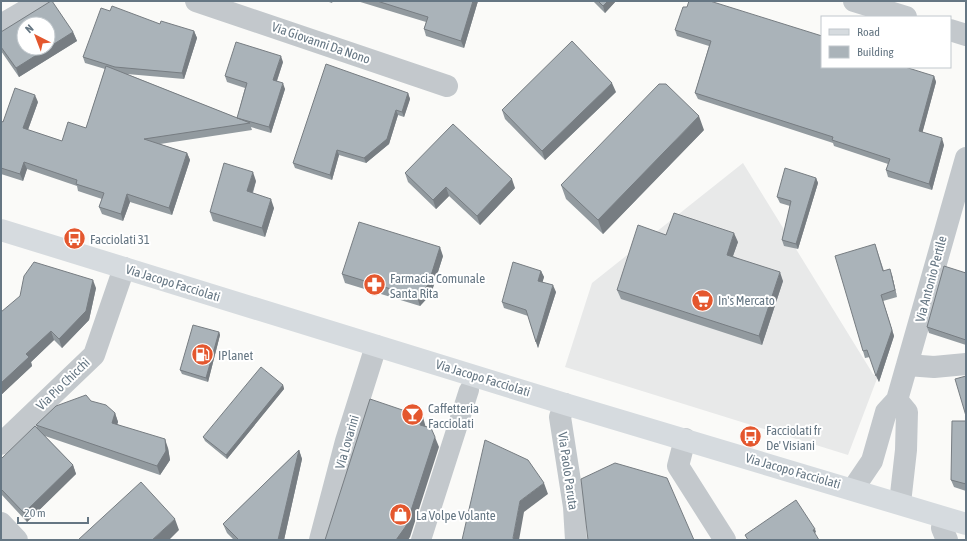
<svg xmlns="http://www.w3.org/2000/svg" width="967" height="541" viewBox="0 0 967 541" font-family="'Asap Condensed',sans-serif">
<rect width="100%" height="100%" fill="#fafaf8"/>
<!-- built -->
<path fill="#e8e9e9" d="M743,163L873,374L878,376L848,455L565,367L592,283Z"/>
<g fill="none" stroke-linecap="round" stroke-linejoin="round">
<!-- pedestrian -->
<path stroke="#c3c8cc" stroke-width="20" d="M421,540L469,390"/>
<!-- minor -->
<path stroke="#c3c8cc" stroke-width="22" d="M196,1L447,86
M854,1L906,17
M1,25L42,1
M950,30L966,35
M907,365L934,367L966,364
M897,400L907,412L906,450L900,503
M565,404L560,417L574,507L576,540
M685,439L678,466L725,540
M1,444L94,355L124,268
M853,489L872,461L886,412L897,400L966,158
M944,518L942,528L947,540
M1,523L17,540
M320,540L346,441L376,346"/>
<!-- secondary -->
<path stroke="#d6dbdf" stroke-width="22" d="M1,230L565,404L966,524"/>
</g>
<!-- wall -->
<path fill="#929a9f" d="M326,1H333L332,3Z
M357,1H478L464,48L426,36L424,29L426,22Z
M593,1H616L605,13Z
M110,11L160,24L194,31L197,38L184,79L127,74L237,118L245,88L227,82L225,76L283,62L277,81L285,89L271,133L251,127L252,130L160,144L187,153L190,160L172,215L130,202L123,221L102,214L99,207L102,199L78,191L77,186L27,169L23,181L1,174V121L3,122L38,102L28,130L62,141L86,128L105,69L85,63L83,57Z
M675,30L822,67L934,76L936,82L922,133L944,145L932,190L888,177L886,170L888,164L834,146L833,143L698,99L695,93L709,46L677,36Z
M1,32H73L77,41L19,77L1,51Z
M616,92L545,160L505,119L502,110Z
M408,93L410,99L404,117L398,115L389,144L366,163L339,155L332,180L295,168L293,163Z
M704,130L603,234L566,199L561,185Z
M405,173L515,188L480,225L449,196L436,209L408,182Z
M816,178L818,183L798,249L784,246L782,240L790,206L780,203L777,197Z
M256,181L253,193L274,208L265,237L213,221L210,212Z
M666,235L738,242L733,256L783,281L762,345L621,299L617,290Z
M875,244L884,271L892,275L897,297L883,301L894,336L879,382L870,357L865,358L863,351Z
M443,256L431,294L420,306L345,283L342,274Z
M541,271L544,277L542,282L556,292L538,348L528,316L504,308L502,302Z
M966,273V345L929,333L927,327Z
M96,288L89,320L62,348L54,340L31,362L32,366L1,395V312Z
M219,332L220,335L208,382L182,374L180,370Z
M283,385L284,389L227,459L205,441L203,437Z
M91,401L115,413L118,422L117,424L168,448L170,460L160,475L45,436L73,465L76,474L27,522L1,494V459L37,428L36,425Z
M966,421V491L954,487L951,480Z
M299,450L302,459L284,540H234L227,533L223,524Z"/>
<!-- shaded-wall -->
<path fill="#777d82" d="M473,1H478L464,48L461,41Z
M608,1H616L605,13L603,6Z
M194,31L197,38L184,79L182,73Z
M73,32L77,41L19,77L16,68Z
M281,56L283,62L275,86L273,80Z
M934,76L936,82L921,138L919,131Z
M283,83L285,89L271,133L269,127Z
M612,83L616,92L545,160L542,151Z
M408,93L410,99L404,117L402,112Z
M35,95L38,102L26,135L23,128Z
M396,110L398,115L389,144L366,163L364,158Z
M699,116L704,130L603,234L598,220Z
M942,138L944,145L932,190L929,184Z
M337,150L339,155L332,180L330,175Z
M187,153L190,160L172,215L169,208Z
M24,162L27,169L23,181L20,174Z
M253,172L256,181L250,200L247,191Z
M816,178L818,183L798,249L796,244Z
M512,179L515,188L480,225L477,216Z
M446,187L449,196L436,209L433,200Z
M127,194L130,202L123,221L121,214Z
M271,199L274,208L265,237L262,228Z
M734,233L738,242L730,264L727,255Z
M440,247L443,256L431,294L420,306L417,297Z
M890,269L892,275L897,297L895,290Z
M541,271L544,277L541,288L538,281Z
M780,272L783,281L762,345L759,336Z
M93,280L96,288L89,320L62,348L59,339Z
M553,285L556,292L538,348L536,342Z
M881,295L894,336L879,382L876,376Z
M51,331L54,340L31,362L32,366L1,395V383L26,354Z
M219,332L220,335L208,382L206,378Z
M283,385L284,389L227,459L226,455Z
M115,413L118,422L115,432L112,423Z
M423,417L426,428L420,425Z
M435,437L439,447L410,537L408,540H396Z
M165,439L168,448L170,460L160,475L157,466Z
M299,450L302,459L284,540H278Z
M73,465L76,474L27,522L24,513Z
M544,483L548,494L524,512L519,540H513V538L520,501Z
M175,519L179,530L169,540H152Z
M815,529L816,532L814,534L813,530Z"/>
<!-- building -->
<path fill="#aab3b9" stroke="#777d82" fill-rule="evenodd" d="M51,1H52L73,32L16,68L1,47V32ZM24,24H48V48H24Z
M377,1H473L461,41L424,29L428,17Z
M598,1H608L603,6Z
M689,1H710L822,36V67H905L934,76L919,131L942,138L929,184L886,170L890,159L832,140L833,137L695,93L711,41L675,30L683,7H687Z
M112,6L160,24L161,21L194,31L182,73L115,67L83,57L101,8L110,11Z
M572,41L612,83L542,151L502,110Z
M236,42L281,56L273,80L283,83L269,127L237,118L247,83L225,76Z
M326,64L408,93L402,112L396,110L387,139L364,158L337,150L330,175L293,163Z
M106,66L250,123L144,139L187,153L169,208L127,194L121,214L99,207L104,193L76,184L77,180L24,162L20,174L1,168V121L3,122L15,88L35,95L23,128L62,141L68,122L86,128Z
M659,84H666L699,116L598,220L561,185Z
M453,124L512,179L477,216L446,187L433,200L405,173Z
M224,163L253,172L247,191L271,199L262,228L210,212Z
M785,168L816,178L796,244L782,240L791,201L777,197Z
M674,213L734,233L727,255L780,272L759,336L617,290L638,225L666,235Z
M359,222L440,247L428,285L417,297L342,274Z
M875,244L883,271L890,269L895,290L881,295L892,330L876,376L867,350L863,351L835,256Z
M34,262L93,280L86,311L59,339L51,331L26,354L29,357L1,383V312L20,296L24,276Z
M513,262L541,271L538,281L553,285L536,342L526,310L502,302Z
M944,266L966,273V340L927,327Z
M193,325L219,332L206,378L180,370Z
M261,367L283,385L226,455L203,437Z
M966,376V416L955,379Z
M86,395L91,401L106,405L115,413L112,423L165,439L166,451L157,466L36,425L56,406Z
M370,399L423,417L420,425L431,428L435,437L406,526L396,540H325Z
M952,421H966V484L951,480Z
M35,426L73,465L24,513L1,489V459Z
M485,440L528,460L544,483L520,501L513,538L514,540H462Z
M299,450L278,540H239L223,524Z
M615,463L667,478L694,540H588L581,479Z
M141,482L175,519L152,540H78Z
M796,500L815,529L813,530L819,540H748L745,535Z"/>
<!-- icons -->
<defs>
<symbol id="bus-disc" viewBox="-11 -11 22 22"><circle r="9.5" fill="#e4572e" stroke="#fff"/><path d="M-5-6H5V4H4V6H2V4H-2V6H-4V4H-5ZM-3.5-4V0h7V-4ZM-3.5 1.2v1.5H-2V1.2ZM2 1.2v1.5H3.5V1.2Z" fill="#fff"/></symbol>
<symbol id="pharmacy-disc" viewBox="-11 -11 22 22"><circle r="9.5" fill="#e4572e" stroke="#fff"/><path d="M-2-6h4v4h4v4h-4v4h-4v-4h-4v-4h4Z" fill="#fff"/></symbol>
<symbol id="supermarket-disc" viewBox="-11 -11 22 22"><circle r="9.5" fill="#e4572e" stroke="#fff"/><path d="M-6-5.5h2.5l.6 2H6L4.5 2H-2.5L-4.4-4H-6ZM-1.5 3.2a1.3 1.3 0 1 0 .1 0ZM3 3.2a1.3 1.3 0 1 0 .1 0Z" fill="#fff"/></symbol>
<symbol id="fuel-disc" viewBox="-11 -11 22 22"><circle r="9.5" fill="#e4572e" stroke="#fff"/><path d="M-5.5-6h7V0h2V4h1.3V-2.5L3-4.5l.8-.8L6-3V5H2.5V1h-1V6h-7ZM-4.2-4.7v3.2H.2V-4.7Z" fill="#fff"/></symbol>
<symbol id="bar-disc" viewBox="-11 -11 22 22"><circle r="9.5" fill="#e4572e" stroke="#fff"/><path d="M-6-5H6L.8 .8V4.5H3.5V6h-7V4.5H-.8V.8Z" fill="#fff"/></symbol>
<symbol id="shop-disc" viewBox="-11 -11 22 22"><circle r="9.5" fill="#e4572e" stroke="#fff"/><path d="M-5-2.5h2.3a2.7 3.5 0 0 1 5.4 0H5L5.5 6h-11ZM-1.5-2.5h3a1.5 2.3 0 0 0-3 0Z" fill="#fff"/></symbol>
</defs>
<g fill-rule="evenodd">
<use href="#bus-disc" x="62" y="226" width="25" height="25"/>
<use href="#pharmacy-disc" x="362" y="272" width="25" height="25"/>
<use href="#supermarket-disc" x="690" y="288" width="25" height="25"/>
<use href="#fuel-disc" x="190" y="342" width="25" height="25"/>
<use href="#bar-disc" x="400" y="402" width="25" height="25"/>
<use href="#bus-disc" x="738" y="424" width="25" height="25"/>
<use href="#shop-disc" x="388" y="502" width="25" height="25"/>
</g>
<g text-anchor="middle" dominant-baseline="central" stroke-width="4" stroke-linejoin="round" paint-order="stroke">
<!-- street labels -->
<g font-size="13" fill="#657683" stroke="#fff">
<text transform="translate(321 43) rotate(19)">Via Giovanni Da Nono</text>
<text transform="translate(931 279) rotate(-75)">Via Antonio Pertile</text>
<text transform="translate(173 283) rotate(17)">Via Jacopo Facciolati</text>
<text transform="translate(483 378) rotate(17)">Via Jacopo Facciolati</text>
<text transform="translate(63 384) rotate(-44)">Via Pio Chicchi</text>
<text transform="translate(347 442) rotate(-74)">Via Lovarini</text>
<text transform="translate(568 471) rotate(82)">Via Paolo Paruta</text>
<text transform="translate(793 471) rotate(16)">Via Jacopo Facciolati</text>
</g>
<!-- poi labels -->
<g font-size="13" fill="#657683" stroke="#fff" text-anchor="start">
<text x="90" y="239">Facciolati 31</text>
<text x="390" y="278">Farmacia Comunale<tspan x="390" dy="15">Santa Rita</tspan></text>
<text x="718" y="300">In's Mercato</text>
<text x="218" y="355">IPlanet</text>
<text x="428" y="408">Caffetteria<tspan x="428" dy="15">Facciolati</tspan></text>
<text x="766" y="430">Facciolati fr<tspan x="766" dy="15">De' Visiani</tspan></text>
<text x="416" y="515">La Volpe Volante</text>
</g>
</g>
<!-- border -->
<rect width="967" height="541" fill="none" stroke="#657683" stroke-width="4"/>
<!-- legend -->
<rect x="821" y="16" width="130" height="52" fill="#ffffff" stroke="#c1c8cd"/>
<rect x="829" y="29" width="20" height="6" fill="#d6dbdf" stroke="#c1c8cd"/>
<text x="857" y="36" font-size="12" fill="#657683">Road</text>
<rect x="829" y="46" width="20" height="12" fill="#aab3b9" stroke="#c1c8cd"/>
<text x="857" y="56" font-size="12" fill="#657683">Building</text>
<!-- north arrow -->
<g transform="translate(36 36) rotate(318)"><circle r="19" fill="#ffffff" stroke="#c1c8cd"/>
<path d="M0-3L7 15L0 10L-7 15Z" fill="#e4572e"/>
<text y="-6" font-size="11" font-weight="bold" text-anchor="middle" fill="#657683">N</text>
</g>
<!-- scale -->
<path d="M18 517v6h70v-6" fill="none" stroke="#657683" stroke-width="2"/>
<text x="24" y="517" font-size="12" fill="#657683" stroke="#ffffff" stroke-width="3" paint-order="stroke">20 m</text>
</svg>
